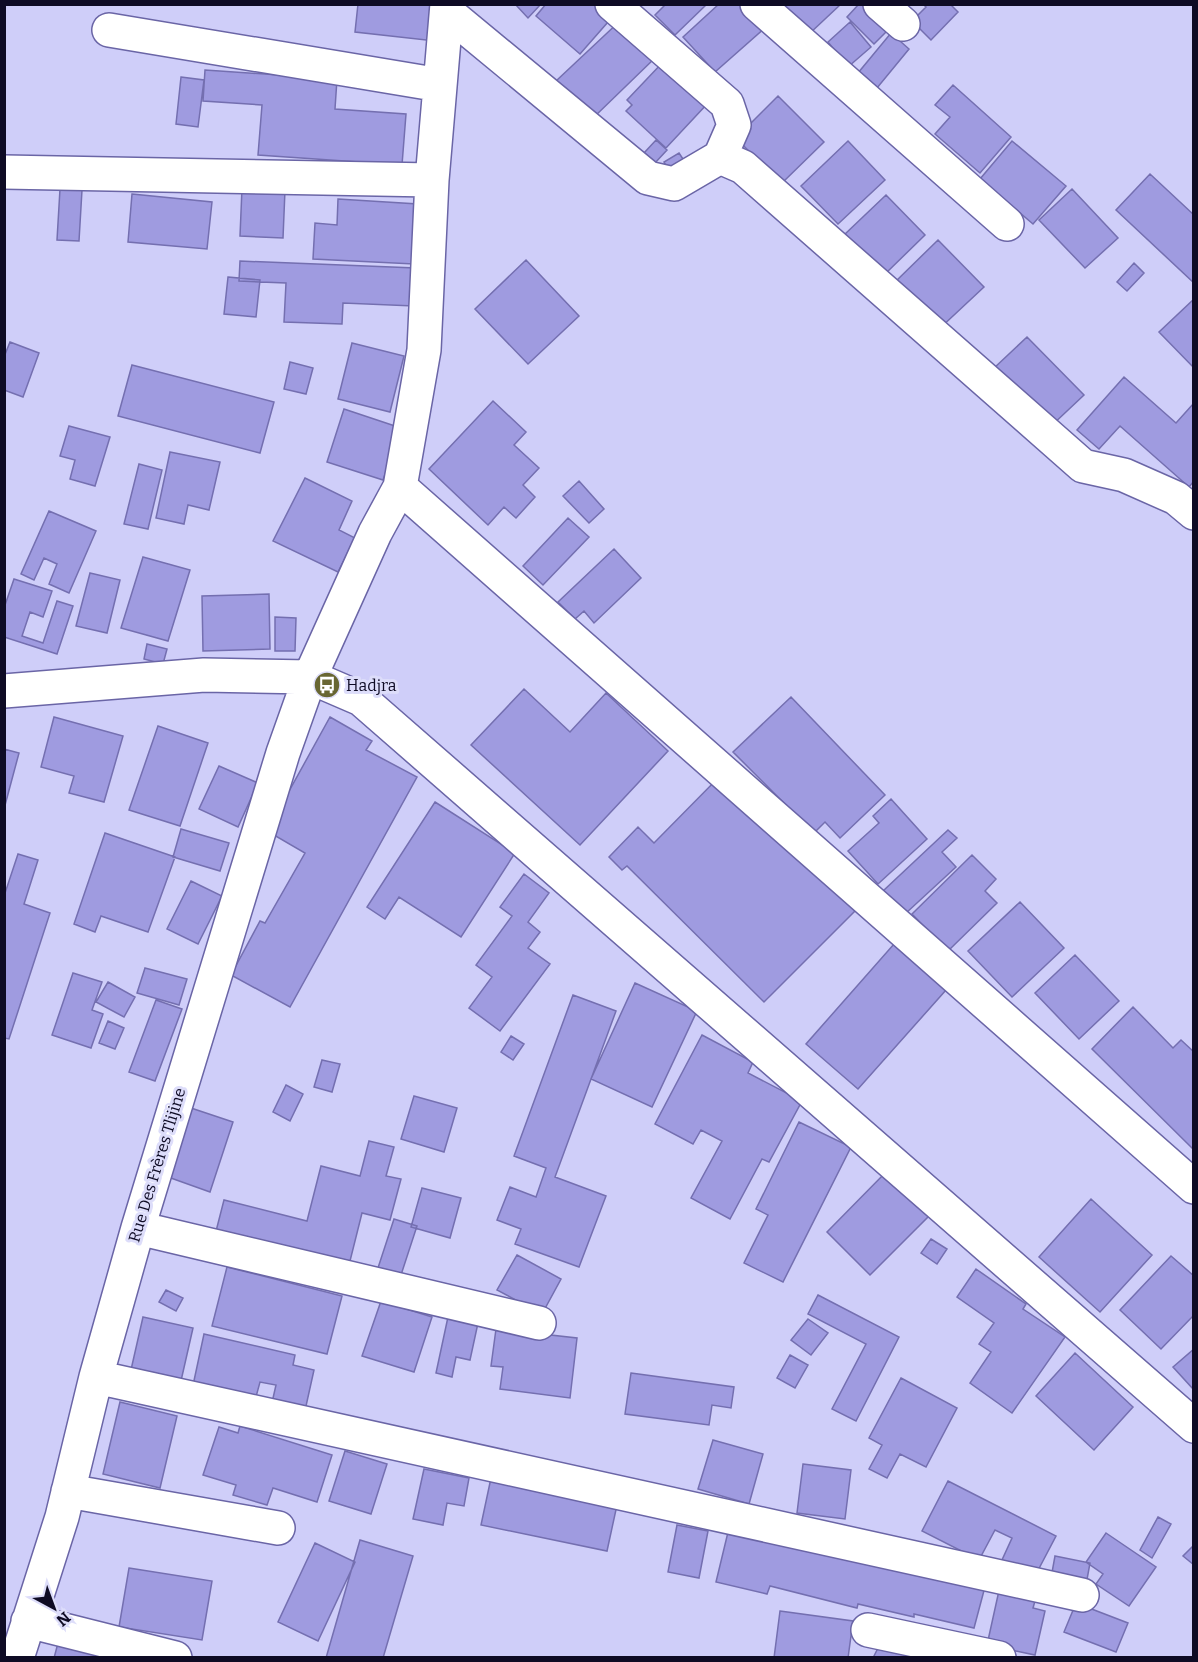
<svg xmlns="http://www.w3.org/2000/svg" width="1198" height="1662" viewBox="0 0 1198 1662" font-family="Bitter,serif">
<rect width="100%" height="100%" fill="#cfcef9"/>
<!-- building -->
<path fill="#9f9be0" stroke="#746fb0" stroke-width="1.5" d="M358,4H440L435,41L355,32Z
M515,4H541L528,18Z
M546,4H603L615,14L580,54L536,16Z
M666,4H707L675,35L655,15Z
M719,4H747L767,26L715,72L683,37Z
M779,4H841L808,35Z
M859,4H862L888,30L874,44L847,17Z
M923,4H950L958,12L931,40L912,21L926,7Z
M622,19L657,56L592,119L556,81Z
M850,22L871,47L848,67L828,42Z
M891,33L909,49L877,88L858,73Z
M663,62L708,103L666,148L626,111L632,105L627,100Z
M205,70L337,79L335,109L406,114L402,165L258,155L262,105L203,101Z
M181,77L204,80L198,127L176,124Z
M953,85L1011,137L980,173L935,134L950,117L935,105Z
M778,96L824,142L781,184L736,138Z
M656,140L667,150L655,163L644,153Z
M848,141L885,180L838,224L801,186Z
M1012,141L1066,186L1033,224L980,179Z
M679,153L685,162L669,171L664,162Z
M1150,174L1194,215V283L1116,210Z
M242,188L285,190L283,238L240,236Z
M60,189L82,190L79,241L57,240Z
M1072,189L1118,238L1085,268L1039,220Z
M132,194L212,202L207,249L128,242Z
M886,195L925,235L883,276L844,235Z
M338,199L418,204L414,264L313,259L315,223L337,225Z
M938,240L984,287L938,330L893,284Z
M526,260L579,316L528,364L475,309Z
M240,261L416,268L414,306L343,303L342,324L284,322L286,283L239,281Z
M1134,263L1144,273L1127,291L1117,282Z
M228,277L260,280L256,317L224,314Z
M1194,299V368L1159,332Z
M1027,337L1084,395L1049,428L993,369Z
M10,342L39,353L23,397L4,390V357Z
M352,343L404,356L390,412L338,399Z
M290,362L313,368L306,394L284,389Z
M132,365L274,402L260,453L118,416Z
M1124,377L1176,423L1194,403V481L1189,487L1120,426L1099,449L1077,430Z
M493,401L526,432L514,445L539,468L523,485L535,497L516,518L504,507L488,525L429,469Z
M344,409L401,428L383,480L327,462Z
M69,426L110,437L95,486L70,479L75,460L60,456Z
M170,452L220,462L209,510L188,505L184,524L156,518Z
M139,464L162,470L148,529L124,524Z
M305,478L352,501L339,530L355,538L338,572L273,541Z
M579,481L604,509L589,523L563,496Z
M49,511L96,531L69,593L49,584L57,564L44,558L34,580L21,574Z
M568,518L589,537L543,585L523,566Z
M614,549L641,578L594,623L584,611L575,619L558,602Z
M143,557L190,570L168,641L121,628Z
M90,573L120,580L107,633L76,626Z
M14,579L52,591L43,617L30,612L22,636L43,643L57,601L73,606L57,654L4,637V608Z
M269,594L270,649L203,651L202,596Z
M275,617L296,618L295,651H275Z
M147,644L167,649L163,664L144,659Z
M524,689L570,732L606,693L668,751L580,845L471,745Z
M791,697L885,795L840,838L825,822L814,833L733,752Z
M54,717L123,736L104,802L69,793L74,776L41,767Z
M330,717L372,741L366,750L417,777L290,1007L231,975L260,921L265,923L305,853L267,831Z
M158,726L208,743L180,826L129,810Z
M4,749L19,753L4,809Z
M219,766L258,783L238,827L199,809Z
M721,775L856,910L764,1002L627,866L622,870L609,857L638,827L654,843Z
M891,799L927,839L878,884L848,851L879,823L873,816Z
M435,802L515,853L461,937L399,897L385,919L367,907Z
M181,829L229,843L220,871L173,857Z
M948,830L957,838L942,852L956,867L905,914L883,891Z
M105,833L175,857L148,932L101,916L95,932L74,924Z
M18,854L38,860L24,904L50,913L9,1039L4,1038V896Z
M972,855L996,879L985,891L997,903L948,951L912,914Z
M524,874L549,893L528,922L540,932L528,948L550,964L500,1031L469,1008L492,977L476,965L512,916L500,907Z
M191,881L222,896L198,944L167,929Z
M1020,902L1064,948L1012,997L968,951Z
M894,944L946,990L858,1089L806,1044Z
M1075,955L1119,1001L1079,1039L1035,993Z
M145,968L187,979L179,1005L137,993Z
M73,973L102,982L92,1010L103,1014L91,1048L52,1035Z
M108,982L135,997L124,1017L96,1002Z
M635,983L697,1011L652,1107L591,1079Z
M573,995L616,1011L555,1177L606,1196L579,1267L515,1244L521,1229L497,1220L510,1187L536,1197L546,1168L514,1156Z
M156,1000L182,1009L155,1081L129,1072Z
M1133,1007L1173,1048L1181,1040L1194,1052V1150L1092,1049Z
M108,1021L124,1028L115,1049L99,1043Z
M702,1035L753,1062L748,1073L802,1101L769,1162L762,1159L730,1219L691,1198L722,1141L701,1130L693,1144L655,1124Z
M511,1036L524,1044L513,1060L501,1052Z
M322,1060L340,1064L332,1092L314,1087Z
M286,1085L303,1094L290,1121L273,1112Z
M414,1096L457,1108L444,1152L401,1139Z
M191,1108L233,1122L210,1192L168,1177Z
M799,1122L851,1147L783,1282L744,1263L768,1215L756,1209Z
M369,1141L394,1147L386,1176L401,1179L390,1220L362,1213L347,1273L214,1239L224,1200L307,1221L321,1166L360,1176Z
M885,1173L929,1216L870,1275L827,1232Z
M422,1188L461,1198L450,1238L411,1227Z
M1091,1199L1152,1255L1100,1312L1039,1257Z
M394,1219L417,1226L399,1281L376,1274Z
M931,1239L947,1249L937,1264L921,1253Z
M517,1255L561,1279L542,1314L497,1290Z
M1171,1256L1194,1276V1315L1161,1349L1120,1310Z
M227,1267L342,1296L327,1354L212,1326Z
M976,1269L1026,1304L1023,1309L1065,1337L1012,1413L970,1383L991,1352L979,1344L994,1323L957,1297Z
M166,1290L183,1298L176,1311L159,1302Z
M818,1295L899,1337L856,1421L832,1409L866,1344L808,1314Z
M381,1301L432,1317L414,1372L362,1356Z
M143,1317L193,1328L178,1394L128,1383Z
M448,1317L478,1323L470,1360L456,1357L452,1377L436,1373Z
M808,1319L828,1333L811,1355L791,1340Z
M496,1329L577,1338L570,1398L500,1389L503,1367L491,1366Z
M204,1334L295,1355L293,1365L314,1370L304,1415L271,1407L276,1385L260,1382L254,1404L192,1390Z
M1194,1349V1390L1173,1367Z
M1075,1353L1133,1407L1094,1450L1036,1396Z
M790,1355L808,1365L795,1388L777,1378Z
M631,1373L734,1387L731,1408L712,1405L709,1425L625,1414Z
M901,1378L957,1408L926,1467L900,1454L887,1478L869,1469L882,1445L869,1438Z
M120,1402L177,1416L160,1488L103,1474Z
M240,1426L332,1455L317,1502L273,1488L267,1505L233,1495L236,1485L203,1475L219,1427L238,1433Z
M713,1440L763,1454L749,1504L698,1489Z
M345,1451L387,1464L371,1514L329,1501Z
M803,1464L851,1470L845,1519L797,1513Z
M424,1469L469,1478L464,1506L447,1503L443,1525L413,1519Z
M491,1478L617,1505L607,1551L481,1525Z
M948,1481L1056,1536L1035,1576L1002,1560L1012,1538L995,1530L979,1560L922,1531Z
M1158,1517L1171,1524L1152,1558L1140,1550Z
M677,1525L708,1531L699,1578L668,1572Z
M729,1528L986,1583L974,1628L914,1614V1617L858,1604L857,1608L770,1586L767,1594L716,1582Z
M1106,1533L1156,1567L1129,1606L1096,1584L1103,1574L1086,1562Z
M360,1540L413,1556L383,1658H326Z
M315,1543L355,1562L318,1641L278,1622Z
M1194,1545V1565L1183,1556Z
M1055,1556L1090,1563L1086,1585L1051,1578Z
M129,1568L212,1581L202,1640L119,1627Z
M1000,1586L1037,1594L1033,1608L1045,1611L1035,1655L987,1645Z
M1076,1603L1128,1623L1116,1652L1064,1632Z
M780,1611L853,1621L848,1658H774Z
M881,1642L914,1658H873Z
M58,1643L108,1658H54Z"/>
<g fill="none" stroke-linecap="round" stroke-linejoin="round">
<defs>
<path id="minor" d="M612,4L727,104L734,125L720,157
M757,4L1007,224
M880,4L903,24
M447,12L648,178L674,184L720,157L743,167L1083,466L1124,475L1176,498L1194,513
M109,30L440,85
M4,172L432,180
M400,487L1194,1187
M4,691L204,675L310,677L361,699L1194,1426
M138,1228L539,1323
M96,1377L1082,1595
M68,1491L278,1528
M28,1621L175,1658
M868,1630L999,1658
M17,1658L62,1517L96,1377L138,1228L283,753L310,677L375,533L400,487L424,350L432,180L447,4"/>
</defs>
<!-- minor casing -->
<use href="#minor" stroke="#6a65a6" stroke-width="36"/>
<!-- minor -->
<use href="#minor" stroke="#fff" stroke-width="33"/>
</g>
<!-- icons -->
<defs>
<symbol id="bus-disc" viewBox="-11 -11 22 22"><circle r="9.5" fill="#686632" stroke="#ddddfa"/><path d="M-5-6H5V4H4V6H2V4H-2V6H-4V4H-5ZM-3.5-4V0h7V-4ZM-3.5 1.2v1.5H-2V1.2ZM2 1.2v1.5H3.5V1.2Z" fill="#fff"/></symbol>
</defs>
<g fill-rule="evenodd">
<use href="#bus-disc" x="312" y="670" width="30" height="30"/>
</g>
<g text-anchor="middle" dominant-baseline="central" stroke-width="6" stroke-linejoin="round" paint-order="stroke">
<!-- poi labels -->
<g font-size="16" fill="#0e0b24" stroke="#ddddfa" text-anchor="start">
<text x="346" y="685">Hadjra</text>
</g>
<!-- street labels -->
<g font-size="16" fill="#0e0b24" stroke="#ddddfa">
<text transform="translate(157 1165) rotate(-73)">Rue Des Frères Tlijine</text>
</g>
</g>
<!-- border -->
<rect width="1198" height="1662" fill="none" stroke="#0e0b24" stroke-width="12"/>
<!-- north arrow -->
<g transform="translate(54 1608) rotate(139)" stroke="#ddddfa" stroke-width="4.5" paint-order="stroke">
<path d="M0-4.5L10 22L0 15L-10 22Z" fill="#0e0b24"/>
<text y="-9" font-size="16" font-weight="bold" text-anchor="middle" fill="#0e0b24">N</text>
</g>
</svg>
